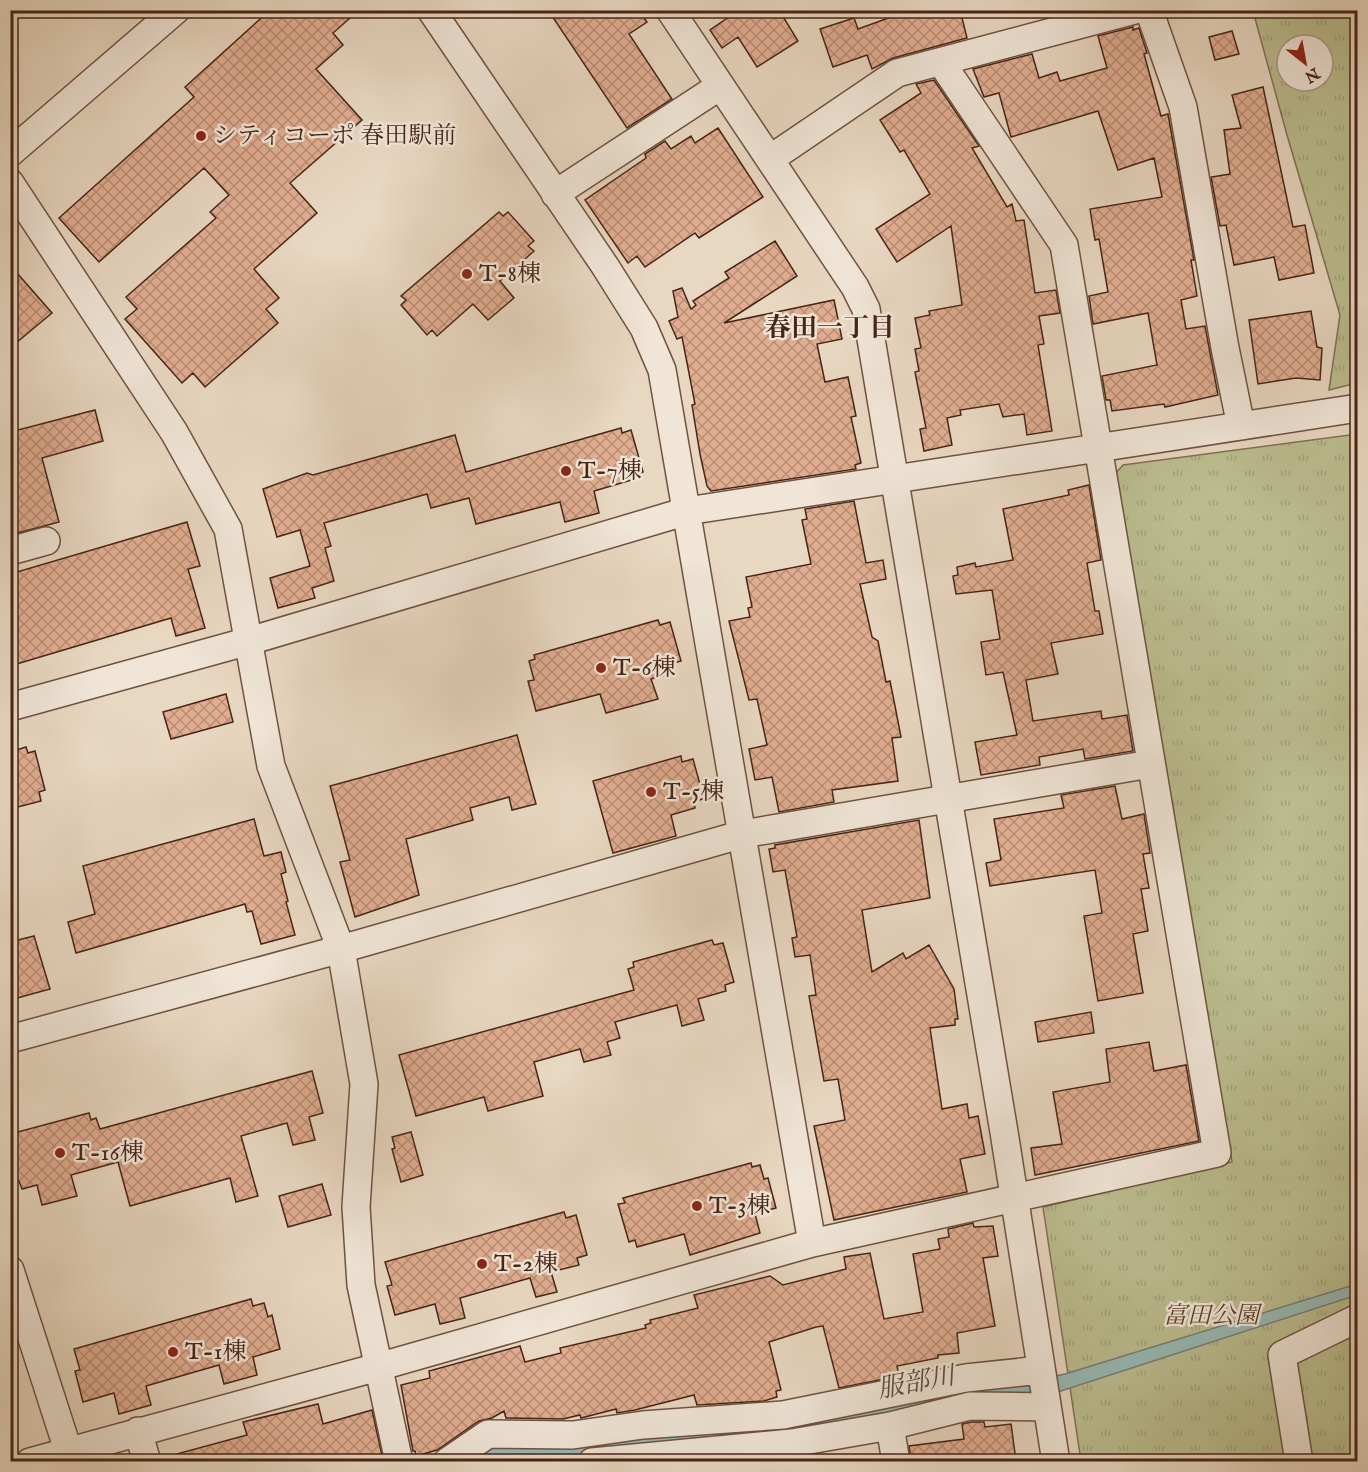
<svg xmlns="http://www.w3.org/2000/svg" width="1368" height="1472" viewBox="0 0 1368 1472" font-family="'IM FELL English','Noto Serif JP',serif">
<defs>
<pattern id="park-tufts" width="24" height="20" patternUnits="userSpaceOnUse" patternTransform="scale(1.5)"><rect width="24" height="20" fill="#bbbd8f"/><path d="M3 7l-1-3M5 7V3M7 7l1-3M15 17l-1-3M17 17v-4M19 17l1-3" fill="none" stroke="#a2a27b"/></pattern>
<pattern id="building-cross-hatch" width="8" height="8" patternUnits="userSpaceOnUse" patternTransform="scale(1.5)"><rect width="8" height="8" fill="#e1ad91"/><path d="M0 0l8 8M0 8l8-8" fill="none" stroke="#b88d75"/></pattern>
</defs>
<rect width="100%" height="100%" fill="#e8d7c1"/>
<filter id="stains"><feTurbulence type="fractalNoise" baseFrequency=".00333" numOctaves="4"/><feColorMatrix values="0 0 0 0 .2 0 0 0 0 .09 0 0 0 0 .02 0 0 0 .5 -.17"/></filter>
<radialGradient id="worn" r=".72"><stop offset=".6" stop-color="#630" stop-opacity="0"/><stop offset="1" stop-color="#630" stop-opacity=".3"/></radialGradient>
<!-- park -->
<path fill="url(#park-tufts)" stroke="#817153" stroke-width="1.5" fill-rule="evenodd" d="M1253,11H1357V383L1329,390L1340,315L1287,135ZM1287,45H1323V81H1287Z
M1357,434V1461H1081L1043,1207L1232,1162L1115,474L1123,465Z"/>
<!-- water -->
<path fill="#97b9b4" stroke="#777e75" stroke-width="1.5" d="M1357,1284V1295L1027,1402L792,1436L646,1446L560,1458L488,1457L481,1461L461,1462L484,1447L1018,1384L1065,1374Z"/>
<!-- building -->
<path fill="url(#building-cross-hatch)" stroke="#472517" stroke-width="1.5" d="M270,10H359L333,33L343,45L316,69L362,120L290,183L317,213L254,269L279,298L266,309L278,323L205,387L193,373L182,383L125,319L137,309L126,297L216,218L210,212L229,195L204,168L99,262L59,218L194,97L185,87Z
M548,10H639L647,22L629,34L672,99L627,128Z
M739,10H779L798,41L757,67L738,37L722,48L710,30Z
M892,10H960L967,38L893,58L872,69L867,55L833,67L820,29L854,18L858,29L894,16Z
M1133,27V30L1139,28L1147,53L1144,54L1161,116L1168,114L1194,260H1191L1197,296L1181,300L1186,329L1205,326L1218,395L1165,407L1164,404L1112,411L1110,400H1106L1102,376L1157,365L1148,313L1093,324L1089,296L1108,292L1099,239L1095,240L1090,209L1162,197L1154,158L1118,170L1098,111L1011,137L999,93L984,97L973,69L1032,54L1039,78L1057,72L1060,81L1107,68L1098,36Z
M1232,31L1239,54L1215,60L1209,37Z
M934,80L979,146L972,148L1007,207L1012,204L1016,221L1024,220L1035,293L1056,290L1060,313L1039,316L1044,344L1038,345L1052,431L1027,435L1024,414L1003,417L999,404L960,410L961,415L947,418L952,445L924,451L920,429L926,428L915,372L919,371L915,349L921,348L915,318L930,315L929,311L962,305L951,226L897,262L876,229L930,194L904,150L900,152L880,120L921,93L916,84Z
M1263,87L1293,227L1305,225L1314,273L1279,280L1274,257L1234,265L1226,225L1220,226L1211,177L1230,174L1224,130L1241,128L1232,95Z
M718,128L763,197L699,238L695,233L645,267L637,256L628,263L585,200L646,158L645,154L665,141L671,149L691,136L695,143Z
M499,212L503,216L508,212L534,241L528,246L534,251L500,281L514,298L488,320L473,304L437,336L432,330L427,335L401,305L406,300L401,296Z
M775,241L797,276L724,323L834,300L842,339L817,344L825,382L848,377L856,416L851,417L861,463L855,465L856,469L711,491L707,486L700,454L692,405L695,404L682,337L677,339L669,321L678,317L673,291L682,288L691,309L696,305L693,301L729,278L725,272Z
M10,265L52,313L10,348Z
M1311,311L1317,347L1322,348L1320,380L1296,378L1258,384L1249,320Z
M95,410L103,441L42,458L59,522L10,535V432Z
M621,428L622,433L631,430L643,472L634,475L635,479L594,491L599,513L565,522L560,502L476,524L469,498L431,508L427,494L324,523L331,546L325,548L334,581L312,588L315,598L278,608L270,578L310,566L300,530L277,537L263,489L307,473L313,475L455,435L466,472Z
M1089,485L1101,560L1087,563L1095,611H1099L1103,634L1051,643L1058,674L1026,680L1033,721L1101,711L1102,719L1127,715L1133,751L1085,759L1083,749L1039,757L1040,765L981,775L975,742L1017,735L1003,672L986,675L981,642L1000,639L992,590L956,594L953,576L958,575L957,567L975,563L976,567L1013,560L1003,509L1069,495L1068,490Z
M854,501L866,563L883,560L886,579L860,584L872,637L878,641L886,682L890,681L895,706L901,737L892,738L898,781L832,790L834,802L779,812L772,777L755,780L749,749L767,745L757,699L749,700L729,621L750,617L748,608L752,607L746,577L811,564L802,520L807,519L805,509Z
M187,522L200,566L188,569L205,628L176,636L171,618L10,666V574Z
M658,620L660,625L670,622L681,661L670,664L673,673L651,679L658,699L606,713L600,694L536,711L528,681L534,680L529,661L535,659L534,655Z
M226,694L233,722L171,739L163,712Z
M517,735L536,804L512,810L509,797L470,808L473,820L406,839L419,895L355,917L340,862L350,860L330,786Z
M26,747L28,753L35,751L45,790L39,792L41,801L10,809V752Z
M681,756L682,762L693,759L704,799L694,801L695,808L671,815L676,836L613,853L593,781Z
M1115,786L1122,819L1144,814L1150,853L1143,854L1149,888L1141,889L1148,931L1133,934L1143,993L1098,1001L1084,916L1102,913L1095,870L990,886L986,863L1001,860L994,819L1064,808L1061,795Z
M254,819L264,856L281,852L286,872L281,874L288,901L286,902L295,935L261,944L252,911L247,912L245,904L76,953L68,922L95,914L83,866Z
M919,820L930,898L862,910L872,972L903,953L906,959L929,945L954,989L958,1019H955V1025L930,1028L942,1109L967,1104L969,1118L978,1116L985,1154L960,1159L967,1192L834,1220L814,1126L845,1120L838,1079L824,1081L809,996L816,995L810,955L795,957L792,938L797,937L785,870L773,872L769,849L775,848V845Z
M34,936L50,989L10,1000V942Z
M712,940L714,945L723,943L734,982L725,985L726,991L698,999L704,1020L682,1026L677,1005L615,1022L620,1038L607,1042L611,1055L584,1062L580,1049L534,1062L543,1096L488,1111L484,1097L416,1116L399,1055L634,990L628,969L634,967L633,962Z
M1091,1012L1094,1033L1038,1042L1035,1022Z
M1149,1042L1154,1071L1186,1065L1199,1141L1035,1175L1031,1148L1062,1144L1053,1092L1110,1082L1106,1049Z
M312,1071L323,1113L309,1117L315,1140L293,1145L287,1123L241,1136L258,1196L236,1202L230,1178L130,1206L118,1162L71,1175L77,1196L42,1205L37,1185L22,1189L19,1181L10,1183V1134L89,1113L91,1120L96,1118L100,1129Z
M411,1132L423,1175L401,1182L392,1149L395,1148L392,1137Z
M751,1163L752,1167L760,1165L764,1179L768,1178L776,1208L755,1214L760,1233L690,1255L684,1234L637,1247L635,1240L629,1242L618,1204L625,1203L623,1198Z
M322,1184L331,1215L288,1227L279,1196Z
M564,1212L566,1218L576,1215L587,1255L577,1258L579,1265L551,1272L557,1292L536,1297L530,1278L460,1298L465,1318L440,1324L435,1304L395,1315L387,1286L392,1285L385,1262Z
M973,1223L974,1227L993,1226L998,1256L983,1258L995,1326L957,1333L959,1353L938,1355V1358L897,1366L899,1376L839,1388L823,1326L816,1327L769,1342L781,1390L776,1391L777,1397L764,1401L697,1405L694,1395L635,1410L617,1413L616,1409L585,1417L581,1418L580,1415L563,1419L506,1418L504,1411L492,1418L479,1421L437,1450L416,1456L415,1451H413L401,1385L430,1378L429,1371L520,1346L525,1362L561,1353L560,1348L646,1328L645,1325L651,1323L650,1320L698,1308L694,1295L770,1276L783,1285L846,1269L844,1257L870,1253L884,1319L923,1312L913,1254L940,1249L938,1239L949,1237L948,1229Z
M251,1299L253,1306L264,1303L268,1317L272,1315L280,1349L253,1357L257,1375L224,1384L219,1365L146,1386L151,1405L119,1414L114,1393L83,1402L75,1371L80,1370L74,1349Z
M318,1404L323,1424L372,1410L383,1460L174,1461L173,1455L247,1435L243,1422Z
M972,1422H984L985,1427L1011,1424L1016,1461H911L909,1446L964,1439L962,1424Z"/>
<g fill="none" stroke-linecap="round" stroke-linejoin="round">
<defs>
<path id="minor" d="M431,10L605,266L644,328L662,370L812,1243
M670,10L855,287L866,309L1004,1132L1056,1462
M1149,10L1183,107L1225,348L1241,426
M10,153L176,10
M770,159L897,73L1135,10
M10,183L174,432L228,529L271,766L341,949L364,1084L356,1207L361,1285L399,1462
M555,194L720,86
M10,551L46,541
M10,707L249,641L687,511L1358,408
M10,1039L341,949L743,834L1150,764
M10,1270L68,1450
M890,1426L896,1462
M138,1431L147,1462
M30,1462L378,1367L812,1243L1217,1153L1064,245L941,62
M447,1462L488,1434L573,1435L643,1425L783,1415L966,1378L1041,1370
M592,1462L792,1443L890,1426L970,1406L1047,1407
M1299,1462L1282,1355L1358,1318"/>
</defs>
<!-- minor casing -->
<use href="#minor" stroke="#6f5242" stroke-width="30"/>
<!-- minor -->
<use href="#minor" stroke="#f0e5d7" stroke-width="27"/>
</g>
<!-- markers -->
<g fill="#8f2418" stroke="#f0e5d7" stroke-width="2">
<circle cx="201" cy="136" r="6"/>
<circle cx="467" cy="274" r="6"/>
<circle cx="566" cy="471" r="6"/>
<circle cx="601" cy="668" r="6"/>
<circle cx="651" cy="792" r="6"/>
<circle cx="60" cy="1153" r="6"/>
<circle cx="697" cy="1206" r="6"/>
<circle cx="482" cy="1264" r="6"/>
<circle cx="173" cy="1352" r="6"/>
</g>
<g text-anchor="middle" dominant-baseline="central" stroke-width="5" stroke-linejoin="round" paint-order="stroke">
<!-- poi labels -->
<g font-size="24" fill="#472517" stroke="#f0e5d7" text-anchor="start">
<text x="213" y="136">シティコーポ 春田駅前</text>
<text x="479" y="274">T-8棟</text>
<text x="578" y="471">T-7棟</text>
<text x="613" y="668">T-6棟</text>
<text x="663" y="792">T-5棟</text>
<text x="72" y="1153">T-16棟</text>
<text x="709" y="1206">T-3棟</text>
<text x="494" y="1264">T-2棟</text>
<text x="185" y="1352">T-1棟</text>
</g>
<!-- park labels -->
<g font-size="24" font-style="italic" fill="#5e432f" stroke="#f0e5d7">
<text x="1211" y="1316">富田公園</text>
</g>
<!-- neighbourhood labels -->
<g font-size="26" font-weight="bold" fill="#472517" stroke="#f0e5d7">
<text x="830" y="328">春田一丁目</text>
</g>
<!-- water labels -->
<g font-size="26" font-style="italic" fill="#5b4a3e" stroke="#f0e5d7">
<text transform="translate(916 1383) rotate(-11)">服部川</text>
</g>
</g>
<!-- margin -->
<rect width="1368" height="1472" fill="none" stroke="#e8d7c1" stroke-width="36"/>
<rect x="12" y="12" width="1344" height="1448" fill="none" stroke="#472517" stroke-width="3"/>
<rect x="18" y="18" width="1332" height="1436" fill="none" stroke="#472517" stroke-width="1.5"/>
<!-- north arrow -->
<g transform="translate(1305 63) rotate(149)"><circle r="28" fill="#f0e5d7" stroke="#ac988a" stroke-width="1.5"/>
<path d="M0-4.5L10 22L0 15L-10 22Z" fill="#8f2418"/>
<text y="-9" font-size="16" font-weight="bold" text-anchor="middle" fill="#472517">N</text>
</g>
<rect width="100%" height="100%" filter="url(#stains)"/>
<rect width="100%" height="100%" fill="url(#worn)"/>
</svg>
